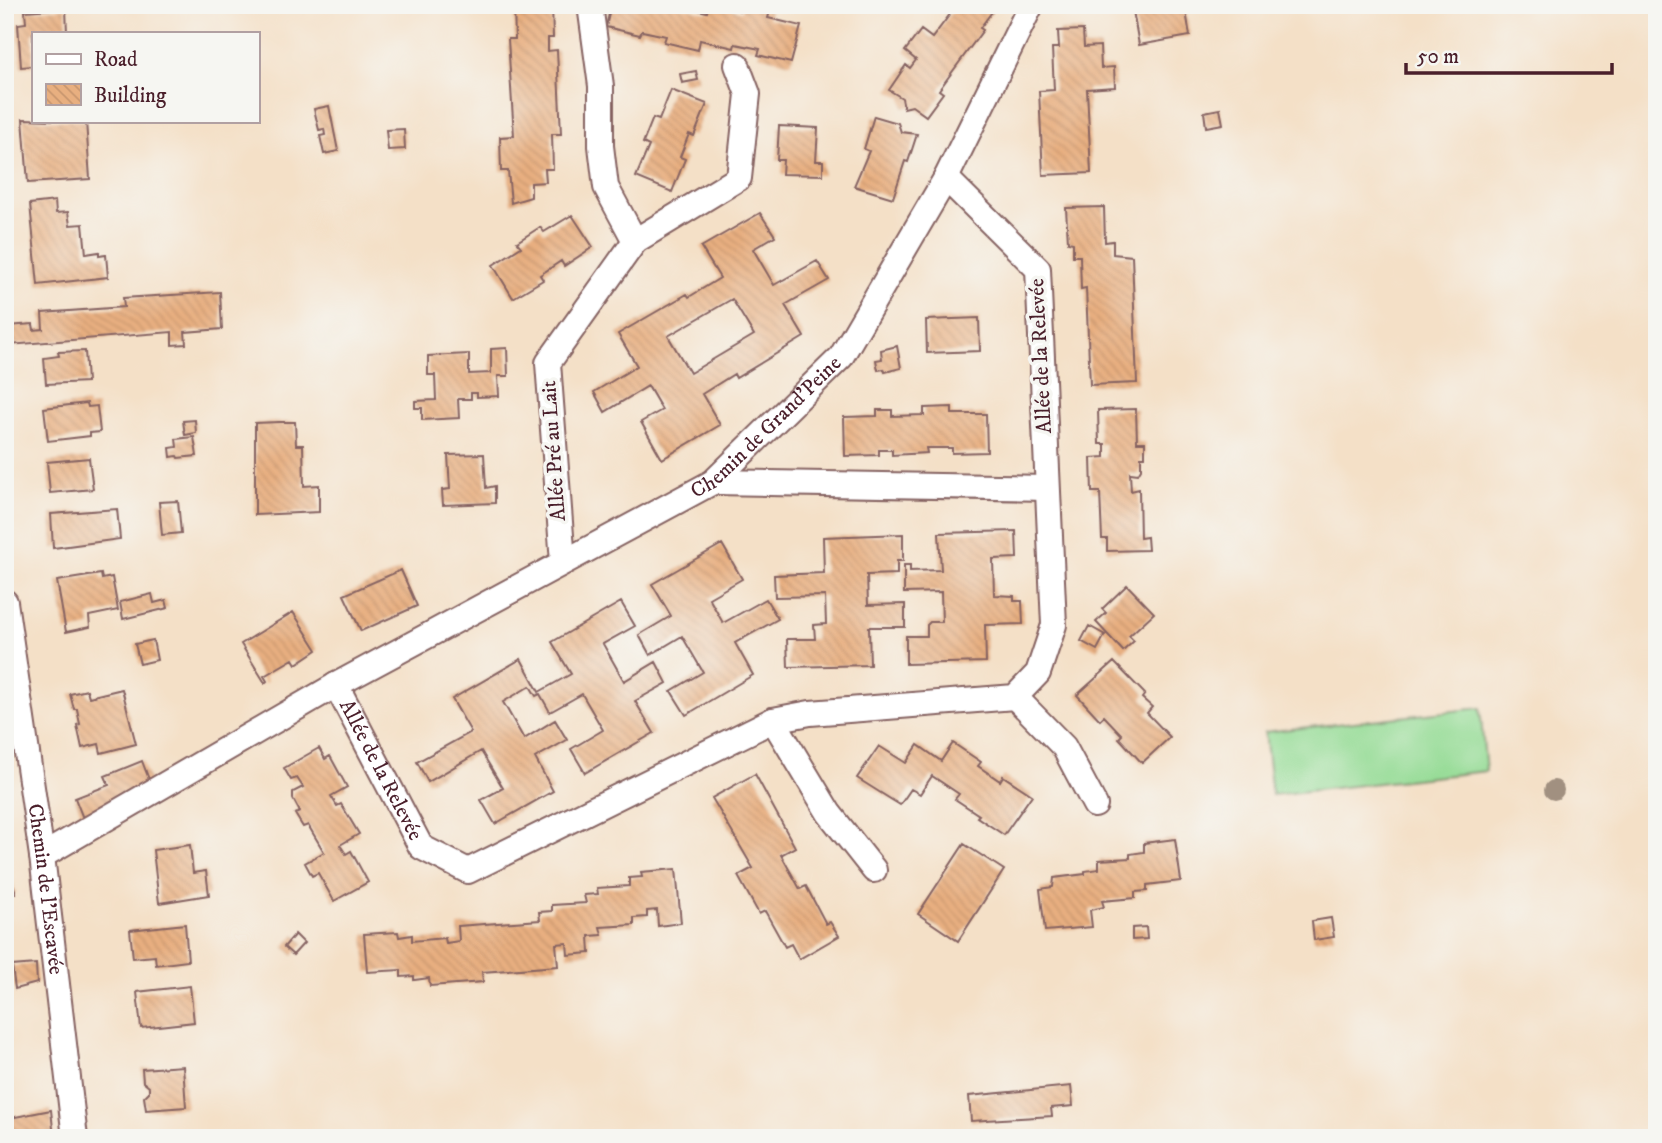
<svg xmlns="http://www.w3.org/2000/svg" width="1662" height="1143" viewBox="0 0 1662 1143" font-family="'IM FELL DW Pica',serif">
<defs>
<pattern id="building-back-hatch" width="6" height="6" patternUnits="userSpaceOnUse" patternTransform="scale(1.75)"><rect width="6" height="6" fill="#e8af80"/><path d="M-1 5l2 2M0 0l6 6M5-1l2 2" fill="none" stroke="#c8966f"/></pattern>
</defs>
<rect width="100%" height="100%" fill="#f6f6f2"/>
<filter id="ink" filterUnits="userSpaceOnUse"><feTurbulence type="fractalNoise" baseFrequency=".0143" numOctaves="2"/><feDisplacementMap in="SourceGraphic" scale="14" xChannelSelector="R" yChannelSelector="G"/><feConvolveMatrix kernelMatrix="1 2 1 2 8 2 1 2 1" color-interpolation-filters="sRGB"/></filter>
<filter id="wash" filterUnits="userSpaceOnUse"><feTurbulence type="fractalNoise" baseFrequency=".00686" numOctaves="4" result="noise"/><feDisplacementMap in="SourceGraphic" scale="28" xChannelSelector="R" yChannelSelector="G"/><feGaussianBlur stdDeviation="1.57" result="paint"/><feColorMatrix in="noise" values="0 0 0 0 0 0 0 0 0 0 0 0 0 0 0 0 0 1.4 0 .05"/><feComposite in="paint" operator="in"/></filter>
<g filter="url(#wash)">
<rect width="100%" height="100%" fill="#f4e0c7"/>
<!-- garden -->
<path fill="#96dc96" stroke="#707e60" stroke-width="2" d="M1480,708L1486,771L1272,795L1265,732Z"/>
<g id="blocks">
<!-- building -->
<path fill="url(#building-back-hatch)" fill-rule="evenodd" d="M514,5H552L553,38H548V51L557,50L561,134H552L553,169H545L546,182L531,183V197L511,203L508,171H501L500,137L514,136L508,39H515Z
M611,5H676L707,12L709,5H733L732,9L742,11L743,5H758L757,8L770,11L768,18L801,26L791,63L758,55L760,49L735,44L734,48L700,40L698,50L664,42L666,36L642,31L640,35L606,27Z
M960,5H997L980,28L983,30L939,90L943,93L926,116L912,106L904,108L902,98L889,90L906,65L910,68L916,60L905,51L921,30L932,38L954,9L956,10Z
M1132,5H1185L1190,36L1139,45Z
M66,8L67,33H33V66L21,67L18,24L26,23L25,11Z
M1083,30L1084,47L1100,46L1101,68L1114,67L1115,87L1087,89L1091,173L1043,175L1039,91L1054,90L1052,48H1059L1058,31Z
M696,71L698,80L682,83L680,74Z
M671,90L707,104L694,136L689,134L680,157L685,159L672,192L636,177L649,146L643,143L653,118L659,120Z
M329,106L338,151L324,154L320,136L325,135L324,129L319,130L314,109Z
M1220,109L1223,124L1206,127L1204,112Z
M874,116L898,123L901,132L917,134L908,162L905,161L893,198L854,186L869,151L864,149Z
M23,119L86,121L90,179L28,183Z
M779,126L818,128L816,161H823V175L782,174L783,160H777Z
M404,129L405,149L388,150L386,130Z
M55,201L56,213L68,212L70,225L83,224L86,254L99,252V256L106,255L108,277L38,285L30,204Z
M1104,207L1105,242L1113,241V254L1132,256L1137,383L1090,385L1086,288L1081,289L1080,256H1073V243L1068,242L1066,208Z
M760,213L775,236L753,249L774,285L817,261L829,280L785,305L804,337L736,378L734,374L702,394L720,425L662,459L641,422L662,410L648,386L605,412L594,392L637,366L618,334L687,294L689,297L720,278L701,247ZM732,299L754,335L690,373L668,336Z
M572,215L593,247L564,266L561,261L540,275L543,280L513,298L493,265L521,247L517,242L540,227L544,232Z
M220,292L222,329L185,332L186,344L172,345V332L9,345L8,326L33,324L34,330L43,329L42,313L124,307L123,298Z
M979,318L980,351L927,353L926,320Z
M897,346L901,368L885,372L884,369L878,370L876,360L882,359L881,350Z
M507,348L508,376H498L499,396L477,397V393H471V399H458L459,418L422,420V408H415V401L436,400L435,375H428V356L469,354V374L491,373V349Z
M85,351L87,382L46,384L44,358L59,356L58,352Z
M87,403L88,407L97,406L100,432L90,433V436L48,441L44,408Z
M952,407V414H986L987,452L952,453V448H926L927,453L892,455V450H879V455L845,456L844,417L877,416V410H892V416L924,415V408Z
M1136,409L1137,442H1145V457H1141V469L1138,474L1130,473L1131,491L1139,489L1140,538L1147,537L1148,550L1107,551V539H1102L1100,492H1092L1091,458L1105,457V444H1099L1098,410Z
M195,420L196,433L185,435L183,421Z
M279,422H295L296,445H303L304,486L319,485V512L255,515V423Z
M194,437L197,456L178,458L177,456L171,457L170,448L177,447L176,439Z
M484,454L486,488L495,486V503L443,505L442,490L450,489L448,455Z
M89,458L93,489L50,493L47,462Z
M178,501L181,533L162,535L159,502Z
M117,509L120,539L53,548L51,514Z
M1016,531L1017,558L993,559L994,595L1014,596V601H1022L1023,624L985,625L986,662L906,664V636H927V625L930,622H942L941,592L904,593V565H910V571L941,570L939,533Z
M903,534V561H897V574L867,575L868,605L905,604V627H869L870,665L788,667L787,639H815L814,625L826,624L825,596L775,597L774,575L824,573L823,537Z
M722,544L742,579L709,598L723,623L766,599L778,619L735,643L753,675L686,715L671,691L703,672L682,636L650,655L639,635L671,616L652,584Z
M401,570L417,606L361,631L344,595Z
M101,574L102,579L112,577L118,610L89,616L90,627L66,632L57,581Z
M1127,585L1154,613L1129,636L1134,641L1123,651L1096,622L1106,613L1102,609Z
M152,594L154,603L166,600L168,608L123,619L120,602Z
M621,602L635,626L603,644L624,681L656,662L667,683L635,701L654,733L585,773L571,749L603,730L582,694L550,712L540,694L536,696L530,686L503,702L524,739L555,720L567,740L535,758L553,791L495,824L481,800L503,788L481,751L428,782L417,762L471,732L452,699L521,659L539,692L571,674L552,642Z
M293,612L317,650L296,664L293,659L264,676L267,681L265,683L241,644Z
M1089,626L1105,635L1097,650L1081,641Z
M153,640L157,660L140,664L135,644Z
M1114,662L1145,694L1142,698L1152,707L1147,713L1170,737L1142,763L1119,738L1122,735L1104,716L1100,720L1077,695Z
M122,689L136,744L101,753L99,744L82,748L77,725L80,724L77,709H74L70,694L87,690L89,697Z
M953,743L981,762L978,766L1000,781L1003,776L1032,795L1004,835L977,817L979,815L955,799L959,794L932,776L920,794L911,789L900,805L857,778L879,746L906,763L918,745L941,761Z
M319,748L325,759L330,756L347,787L331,796L337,806L341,804L359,834L340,845L346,854L351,851L368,882L334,901L318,873L312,876L305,863L324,852L308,825L303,827L295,814L300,812L293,799V792L303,787L297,778L291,780L284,768Z
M142,761L150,782L86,826L75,798L109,785L105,776Z
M755,774L795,847L781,855L800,889L806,886L826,924L830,922L839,936L799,959L791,944L785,947L765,911L759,914L738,876L753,868L712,798Z
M1175,839L1181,881L1147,885V891L1135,892V898L1102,901L1104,907L1090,910L1092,927L1045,931L1040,889L1053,887L1054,878L1085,874V871L1099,869V860L1130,858V854L1144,852V843Z
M964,844L1004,870L958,941L918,914Z
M190,845L193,873L206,871L209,895L159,903L153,850Z
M5,860L16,893L5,896Z
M676,869L681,923L658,926L657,910L647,911V917L634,918V925L600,927L602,935L589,936L590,953L568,955L567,943L556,944L558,966L482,972L483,982L430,986L429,978L414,980V976L401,977V970L367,972L364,934L398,932L399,937L412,935V941L445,938L446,943L459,941L458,926L540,920L539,912L552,911V905L586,903L584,895L598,894L597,888L629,886V878L642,877L641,872Z
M1331,918L1334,937L1314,940L1312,921Z
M185,924L188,961L156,965L155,956L133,958L130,930Z
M1146,927L1147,939L1132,940V928Z
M295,934L304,943L293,955L284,947Z
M36,964L37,983L15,989L12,966Z
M190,986L194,1022L141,1028L137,992Z
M183,1066L186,1107L146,1110L144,1097L149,1092V1087L143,1082L142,1069Z
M1071,1086L1073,1106L1051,1108L1052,1116L971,1121L969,1096Z
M51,1110L54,1138H14L10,1118Z"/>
</g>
</g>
<g filter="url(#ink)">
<use href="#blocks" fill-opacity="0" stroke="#866362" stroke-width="2"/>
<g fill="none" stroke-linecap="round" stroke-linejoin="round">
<defs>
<g id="street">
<path d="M590,5L601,86V146L606,187L635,241"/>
<path d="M713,482L1047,488"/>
<path d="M563,562L548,363L635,241L739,178L748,94L737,65"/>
<path id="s1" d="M5,602L42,856L75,1138"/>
<path id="s2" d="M336,685L421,847L468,871L773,720L829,813L874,870"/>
<path d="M1015,697L1064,747L1095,805"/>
<path d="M773,720L810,713L1015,697L1038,673L1054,625L1038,269L946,178"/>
<path id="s3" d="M42,856L336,685L713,482L841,357L946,178L1031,5"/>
</g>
</defs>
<!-- street casing -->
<use href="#street" stroke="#866362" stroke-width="28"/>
<!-- street -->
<use href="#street" stroke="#fff" stroke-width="24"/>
</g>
<!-- trees -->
<circle fill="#a19080" cx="1554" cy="790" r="10"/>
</g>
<g text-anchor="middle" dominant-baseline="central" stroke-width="7" stroke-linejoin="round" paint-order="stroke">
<!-- street labels -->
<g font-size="21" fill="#4a1f2b" stroke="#f6f6f2">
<text transform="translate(1041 356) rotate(-93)">Allée de la Relevée</text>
<text stroke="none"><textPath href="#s3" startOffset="844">Chemin de Grand'Peine</textPath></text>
<text transform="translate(554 451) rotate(-94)">Allée Pré au Lait</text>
<text stroke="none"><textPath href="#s2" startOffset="96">Allée de la Relevée</textPath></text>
<text stroke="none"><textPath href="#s1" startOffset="290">Chemin de l'Escavée</textPath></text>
</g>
</g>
<!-- margin -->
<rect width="1662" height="1143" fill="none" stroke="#f6f6f2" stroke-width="28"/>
<!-- legend -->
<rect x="32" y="32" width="228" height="91" fill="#f6f6f2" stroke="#b1a0a2" stroke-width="2"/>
<rect x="46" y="54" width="35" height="10" fill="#ffffff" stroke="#b1a0a2" stroke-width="2"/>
<text x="94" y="66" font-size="21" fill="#4a1f2b">Road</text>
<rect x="46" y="84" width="35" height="21" fill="url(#building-back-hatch)" stroke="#b1a0a2" stroke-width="2"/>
<text x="94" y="102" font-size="21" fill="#4a1f2b">Building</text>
<!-- scale -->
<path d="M1406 63v10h206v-10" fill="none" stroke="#4a1f2b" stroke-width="3.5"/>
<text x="1417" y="63" font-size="21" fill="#4a1f2b" stroke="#f6f6f2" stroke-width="5" paint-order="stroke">50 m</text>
</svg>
